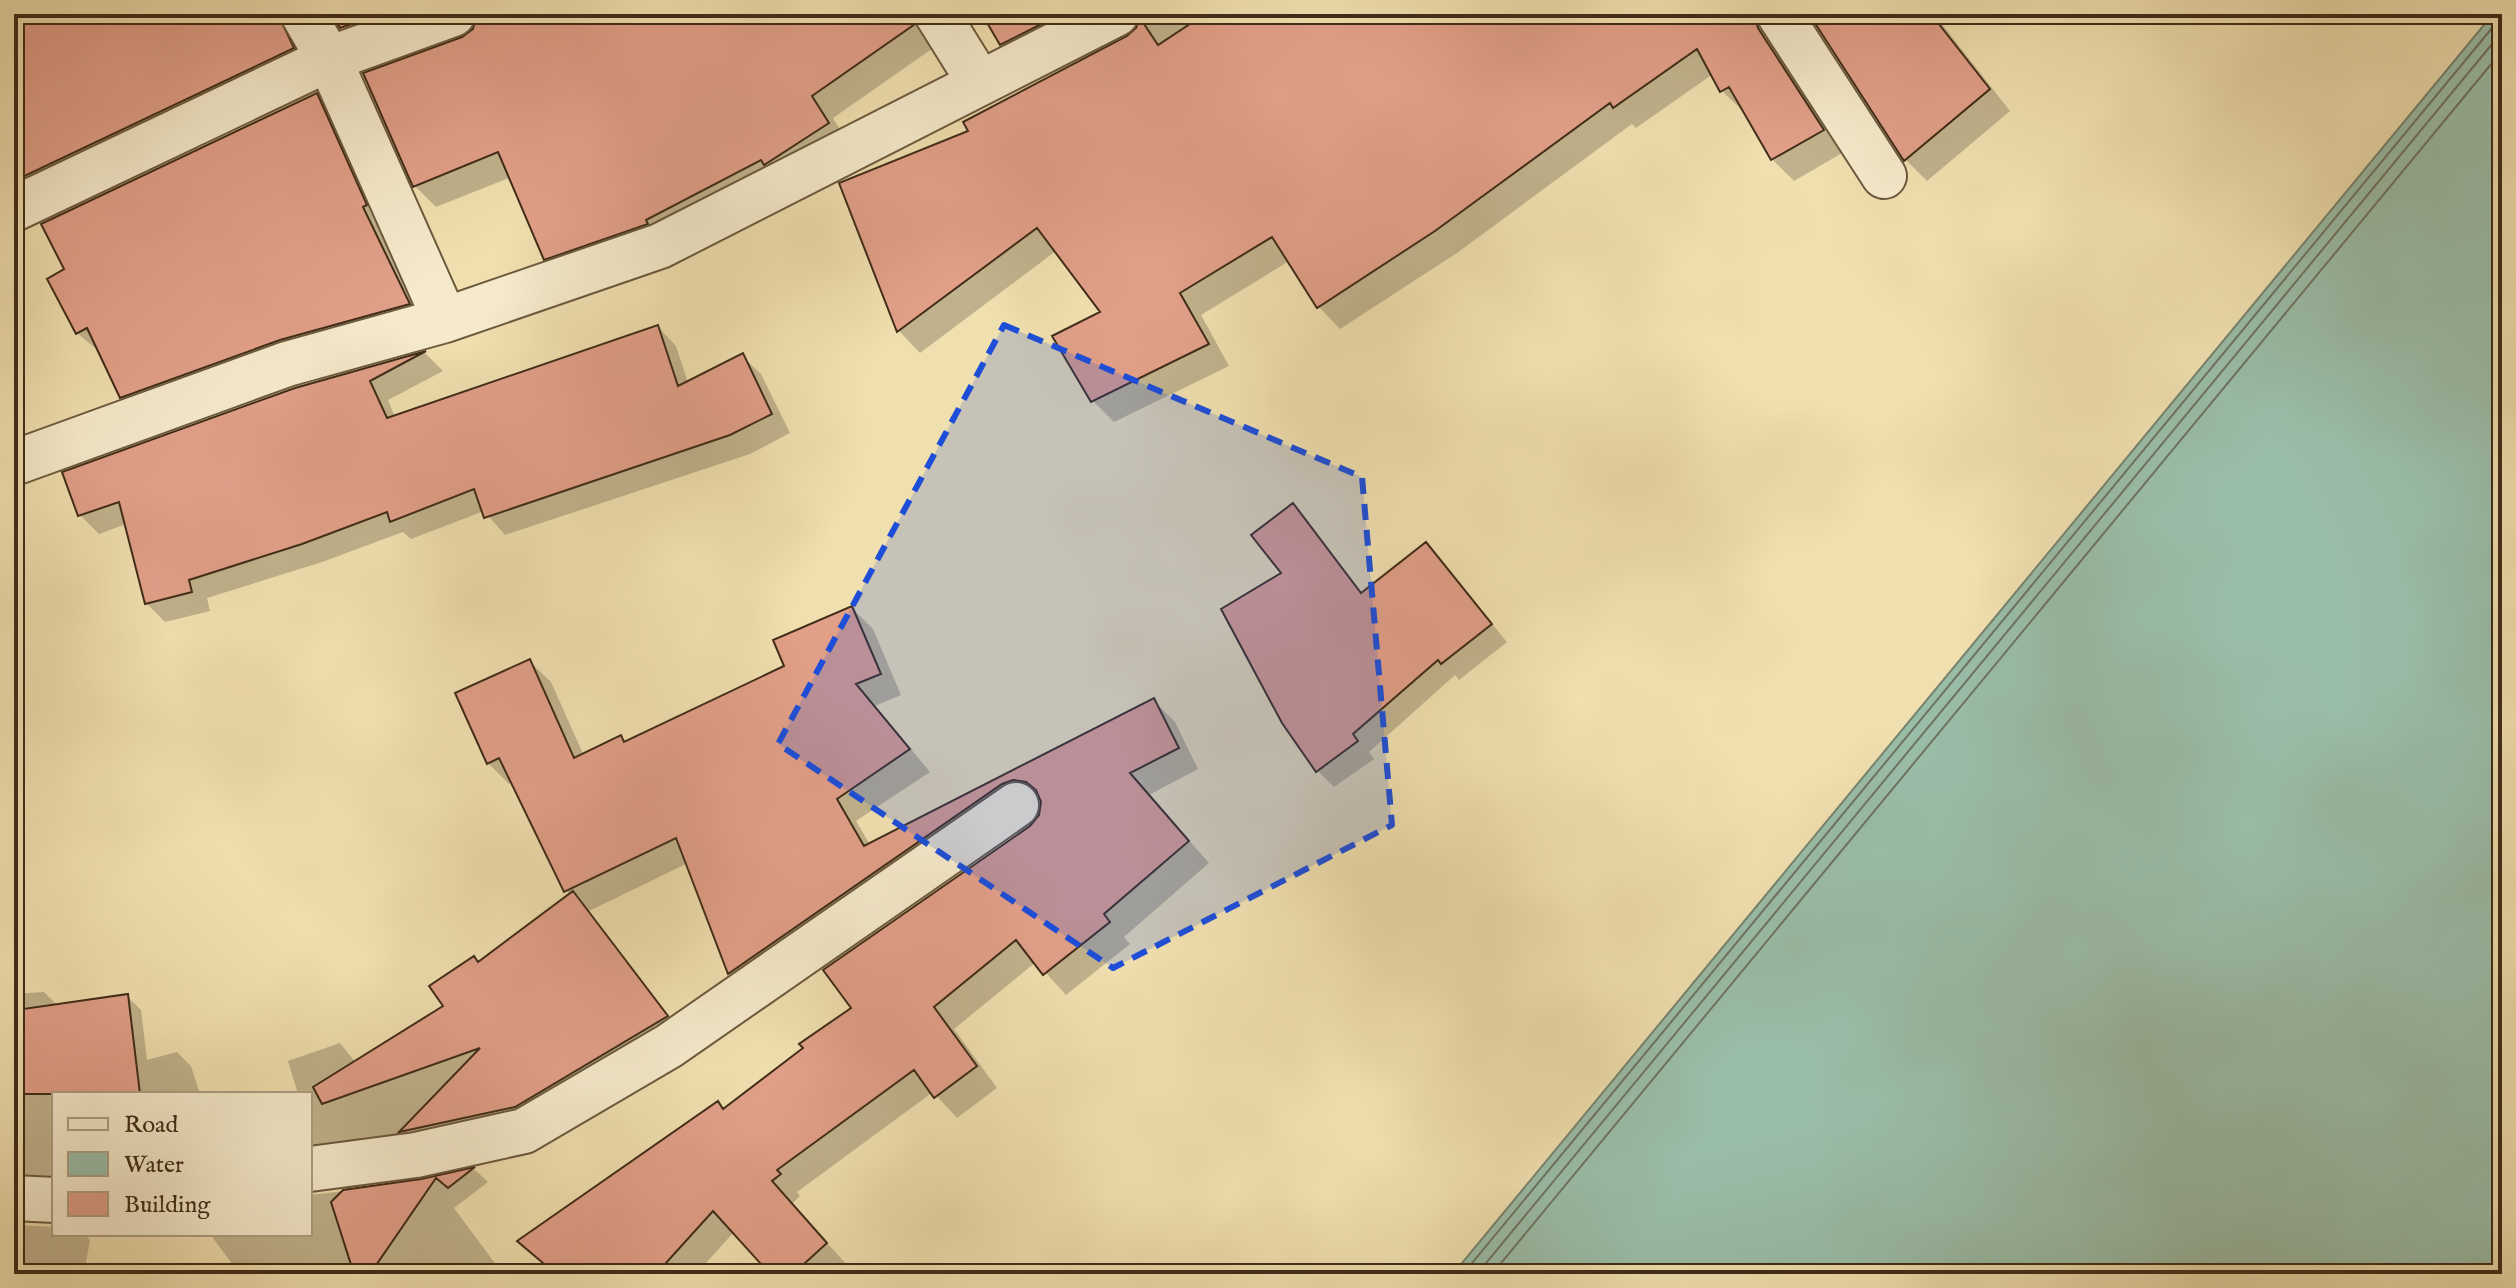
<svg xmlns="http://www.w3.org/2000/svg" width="2516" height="1288" viewBox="0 0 2516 1288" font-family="'IM FELL English',serif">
<rect width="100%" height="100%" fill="#f0dfaf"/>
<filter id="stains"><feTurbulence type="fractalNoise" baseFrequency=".0025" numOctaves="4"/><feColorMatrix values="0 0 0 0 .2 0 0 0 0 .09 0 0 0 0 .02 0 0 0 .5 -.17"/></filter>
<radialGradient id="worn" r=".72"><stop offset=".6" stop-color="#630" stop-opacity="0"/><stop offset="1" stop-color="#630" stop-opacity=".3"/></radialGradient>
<!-- water -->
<path fill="#9abda8" stroke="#76836e" stroke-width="2" d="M2493,14H2502V1274H1453Z"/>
<!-- shadow -->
<path fill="#0003" d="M14,14H467L368,53L334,15L318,18V74L42,206L14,177Z
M512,14H946L936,46L833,118L850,146L567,280L546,258L511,177L436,207L415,186L462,39Z
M984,14H1124L1023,65L1002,44Z
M1143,14H1788L1844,152L1794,181L1772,159L1744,112L1722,91L1713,74L1636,128L1632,124L1457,253L1340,329L1319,307L1289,261L1201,315L1229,366L1114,422L1093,401L1103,313L1056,251L920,353L899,331L842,184L971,132L1128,38L1139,28Z
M1811,14H1934L2010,111L1927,181L1905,159Z
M316,95L338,116L430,325L143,418L122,397L101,353L77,333Z
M658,327L676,346L688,383L742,356L761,374L790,433L750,454L505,535L484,511L411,539L403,532L322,562L207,598L210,611L165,622L146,603L126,524L99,534L80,515L295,390L425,353L443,371L388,400L395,417Z
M1293,506L1363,594L1426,544L1507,642L1459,680L1455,675L1369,752L1374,759L1334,787L1318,771L1284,574Z
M852,608L873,629L901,695L875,706L930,772L856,821L870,845L1154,701L1175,722L1198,769L1149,795L1209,863L1124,937L1130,944L1066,995L1036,962L954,1029L997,1088L957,1118L933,1092L797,1192L800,1196L792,1204L847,1265L837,1274H772L734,1232L696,1274H543L607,1180L718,1103L725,1110L854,1008L1032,827L1041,816L1042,801H1035L751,994L730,973L688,863L589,911L680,1031L529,1121L310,1163V1094H298L288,1061L340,1043L355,1062L445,1006L479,964L570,896L513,782L509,784L488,763L529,661L551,682L584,756L620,737L626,743L786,667Z
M44,992L58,1006L127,996L141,1010L147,1060L177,1052L191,1066L200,1094H54V1188L27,1187L14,1175V994Z
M475,1170L488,1182L454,1208L503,1274H223L233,1265L210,1234H310V1195L420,1182Z
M18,1225L54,1227V1234H84L90,1240L84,1274H14V1249L20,1250Z"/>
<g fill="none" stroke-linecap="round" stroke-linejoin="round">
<!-- shore -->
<path stroke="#6d7460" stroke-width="2" d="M1463,1274L2497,22L2499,14
M1477,1274L2502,32
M1492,1274L2502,51"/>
</g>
<!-- building -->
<path fill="#e19f88" stroke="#402c18" stroke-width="2" d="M14,14H278L294,48L14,181Z
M332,14H380L340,28Z
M477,14H912L915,24L812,96L829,123L764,165L761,160L646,220L648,224L544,260L498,152L413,187L363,73L462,37L473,29Z
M982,14H1061L1000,45Z
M1205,14H1754L1758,28L1824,130L1771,160L1729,87L1720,92L1697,49L1613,108L1610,103L1435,231L1317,308L1272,237L1180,293L1209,344L1091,402L1052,336L1100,312L1037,228L897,332L839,183L968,131L963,122L1127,36L1136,28L1140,18L1158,45Z
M1809,14H1931L1990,89L1904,161Z
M317,93L367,205L363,207L410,304L280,340L120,398L87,328L76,334L47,279L64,269L41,224Z
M658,325L678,386L743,353L772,414L730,435L484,518L474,489L390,522L387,512L302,544L189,580L192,592L145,604L119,502L78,516L62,472L295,388L426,351L370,381L387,418Z
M1293,503L1361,593L1426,542L1492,624L1441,664L1438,660L1353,734L1358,741L1316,772L1282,723L1221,609L1281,573L1251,535Z
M852,606L881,674L856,684L910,749L837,799L864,846L1154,698L1179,748L1130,773L1189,841L1104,914L1110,922L1043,975L1016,940L934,1007L977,1066L934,1098L914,1070L777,1170L781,1174L772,1181L827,1243L793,1274H770L713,1211L656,1274H556L517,1241L718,1101L723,1109L803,1048L799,1044L851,1008L823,970L1030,826L1039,815L1041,802L1036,790L1026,782L1013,780L1002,784L728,974L676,838L564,892L499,758L487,764L455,693L530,659L574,758L621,735L624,742L784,666L773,640Z
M573,891L668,1016L515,1107L399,1132L480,1048L322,1104L313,1087L443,1006L429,986L474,956L478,962Z
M128,994L140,1094H22L16,1010Z
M475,1167L448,1188L436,1178L370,1274H354L331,1202L343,1190L421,1179Z"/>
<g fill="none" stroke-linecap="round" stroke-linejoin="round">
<defs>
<path id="minor" d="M303,14L329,59L445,320L660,246L1116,14
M937,14L980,83
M1779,14L1884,176
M14,209L329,59L453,14
M14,463L287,364L445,320
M310,1169L416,1155L524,1131L669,1046L1016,805
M14,1198L54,1200"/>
</defs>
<!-- minor casing -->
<use href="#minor" stroke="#6c593e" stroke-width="48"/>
<!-- minor -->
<use href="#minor" stroke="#f5eacb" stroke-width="44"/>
</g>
<!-- marked area -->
<path fill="#1d4ed8" fill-opacity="0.2" stroke="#1d4ed8" stroke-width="6" stroke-dasharray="16 10" stroke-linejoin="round" d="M1004,325L1362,477L1392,825L1113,968L778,744Z"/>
<!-- margin -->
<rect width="2516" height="1288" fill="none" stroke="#f0dfaf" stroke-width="48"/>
<rect x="16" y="16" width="2484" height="1256" fill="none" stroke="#402c18" stroke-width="4"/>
<rect x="24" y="24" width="2468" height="1240" fill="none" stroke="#402c18" stroke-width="2"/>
<!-- legend -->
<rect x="52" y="1092" width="260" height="144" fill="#f5eacb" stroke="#ad9e83" stroke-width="2"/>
<rect x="68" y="1118" width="40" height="12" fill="#f5eacb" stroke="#ad9e83" stroke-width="2"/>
<text x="124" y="1132" font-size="24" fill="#402c18">Road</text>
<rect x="68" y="1152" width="40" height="24" fill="#9abda8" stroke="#ad9e83" stroke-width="2"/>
<text x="124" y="1172" font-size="24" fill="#402c18">Water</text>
<rect x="68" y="1192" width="40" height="24" fill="#e19f88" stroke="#ad9e83" stroke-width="2"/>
<text x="124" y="1212" font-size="24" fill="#402c18">Building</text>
<rect width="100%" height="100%" filter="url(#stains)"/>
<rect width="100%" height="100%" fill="url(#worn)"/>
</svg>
